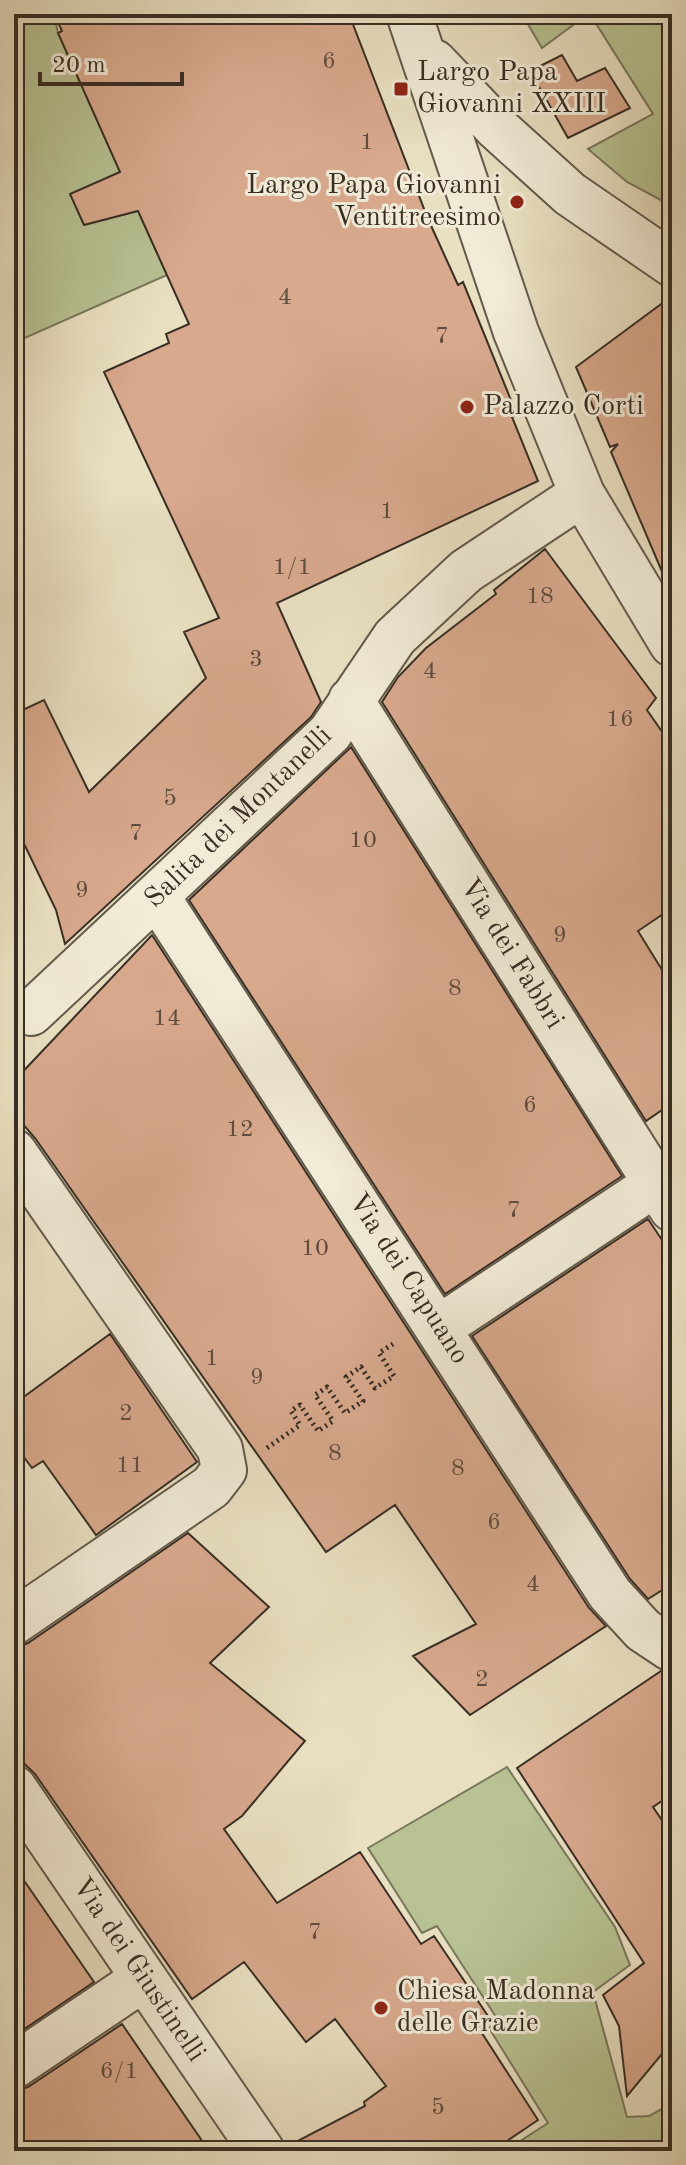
<svg xmlns="http://www.w3.org/2000/svg" width="686" height="2165" viewBox="0 0 686 2165" font-family="'Old Standard TT',serif">
<rect width="100%" height="100%" fill="#e9e0c2"/>
<filter id="stains"><feTurbulence type="fractalNoise" baseFrequency=".0025" numOctaves="4"/><feColorMatrix values="0 0 0 0 .2 0 0 0 0 .09 0 0 0 0 .02 0 0 0 .5 -.17"/></filter>
<radialGradient id="worn" r=".72"><stop offset=".6" stop-color="#630" stop-opacity="0"/><stop offset="1" stop-color="#630" stop-opacity=".3"/></radialGradient>
<!-- green -->
<path fill="#b8c293" stroke="#78785c" stroke-width="2" d="M14,14H54L58,33L167,275L18,341L14,332Z
M522,14H588L542,48Z
M590,14H672V206L627,182L588,149L653,114Z
M507,1767L615,1927L630,1965L593,1992L627,2117L649,2116L665,2107L664,2074H672V2151H505L548,2123L489,2028L498,2020L437,1926L422,1933L368,1848Z"/>
<!-- building -->
<path fill="#d8a98d" stroke="#382e24" stroke-width="2" d="M54,14H349L428,219L458,285L463,282L517,415L512,417L538,481L277,603L321,702L311,717L65,944L56,910L14,823V714L44,700L89,792L206,678L184,632L219,618L104,372L169,343L166,334L189,324L138,211L84,225L70,194L120,172L58,33L62,31Z
M562,55L577,81L605,68L630,108L568,138L530,71Z
M672,296V595L611,452L618,444L610,447L576,367Z
M545,549L656,698L647,710L672,746V908L638,931L672,986V1103L646,1121L382,702L398,677L426,648L496,594L494,590Z
M351,747L622,1176L445,1294L189,900Z
M152,935L589,1608L606,1626L470,1715L413,1656L476,1624L395,1505L326,1552L35,1138L14,1114V1081Z
M648,1219L672,1255V1584L648,1599L630,1579L472,1336Z
M110,1334L197,1462L96,1535L43,1461L32,1468L14,1444V1404Z
M188,1533L269,1607L210,1663L305,1741L242,1816L224,1829L277,1903L360,1852L421,1944L434,1936L490,2019L478,2027L538,2120L492,2151H287L286,2147L365,2106L364,2102L386,2086L335,2019L306,2042L244,1962L192,1999L35,1774L14,1754V1648L28,1643Z
M661,1671L672,1672V1794L653,1807L672,1835V2042L627,2096L619,2026L603,1995L644,1963L517,1768Z
M14,1866L94,1982L14,2036Z
M122,2024L209,2151H14V2091L28,2087Z"/>
<g fill="none" stroke-linecap="round" stroke-linejoin="round">
<defs>
<path id="street" d="M409,14L516,332L582,494L672,644
M434,62L497,128L570,194L672,264
M351,700L672,1209
M158,898L610,1594L643,1630L670,1648
M31,1013L330,733L395,637L466,571L582,494
M14,1152L220,1449L224,1470L211,1487L14,1622
M440,1327L672,1173
M14,1788L262,2151
M14,2066L143,1979"/>
</defs>
<!-- street casing -->
<use href="#street" stroke="#645a4c" stroke-width="48"/>
<!-- path -->
<path stroke="#382e24" stroke-width="5" stroke-dasharray="2 4" stroke-linecap="butt" d="M14,479V480
M267,1448L300,1425L291,1411L300,1405L318,1431L333,1421L315,1395L327,1387L345,1413L363,1401L346,1377L361,1367L375,1388L394,1376L379,1353L393,1344"/>
<!-- street -->
<use href="#street" stroke="#f1ebd7" stroke-width="44"/>
</g>
<!-- markers -->
<g fill="#8f2418" stroke="#f1ebd7" stroke-width="3">
<rect x="393" y="81" width="16" height="16" rx="4"/>
<circle cx="517" cy="202" r="8"/>
<circle cx="467" cy="407" r="8"/>
<circle cx="381" cy="2008" r="8"/>
</g>
<g text-anchor="middle" dominant-baseline="central" stroke-width="6" stroke-linejoin="round" paint-order="stroke">
<!-- number labels -->
<g font-size="24" fill="#604d3e">
<text x="329" y="62">6</text>
<text x="367" y="143">1</text>
<text x="285" y="298">4</text>
<text x="442" y="337">7</text>
<text x="387" y="512">1</text>
<text x="292" y="568">1/1</text>
<text x="540" y="597">18</text>
<text x="256" y="660">3</text>
<text x="430" y="672">4</text>
<text x="620" y="720">16</text>
<text x="170" y="799">5</text>
<text x="136" y="834">7</text>
<text x="363" y="841">10</text>
<text x="82" y="891">9</text>
<text x="560" y="936">9</text>
<text x="455" y="989">8</text>
<text x="167" y="1019">14</text>
<text x="530" y="1106">6</text>
<text x="240" y="1130">12</text>
<text x="514" y="1211">7</text>
<text x="315" y="1249">10</text>
<text x="212" y="1359">1</text>
<text x="257" y="1378">9</text>
<text x="126" y="1414">2</text>
<text x="335" y="1454">8</text>
<text x="130" y="1466">11</text>
<text x="458" y="1469">8</text>
<text x="494" y="1523">6</text>
<text x="533" y="1585">4</text>
<text x="482" y="1680">2</text>
<text x="315" y="1933">7</text>
<text x="119" y="2072">6/1</text>
<text x="438" y="2108">5</text>
</g>
<!-- poi labels -->
<g font-size="28" fill="#382e24" stroke="#f1ebd7" text-anchor="start">
<text x="417" y="73">Largo Papa<tspan x="417" dy="32">Giovanni XXIII</tspan></text>
<text x="501" y="186" text-anchor="end">Largo Papa Giovanni<tspan x="501" dy="32">Ventitreesimo</tspan></text>
<text x="483" y="407">Palazzo Corti</text>
<text x="397" y="1992">Chiesa Madonna<tspan x="397" dy="32">delle Grazie</tspan></text>
</g>
<!-- street labels -->
<g font-size="28" fill="#382e24" stroke="#f1ebd7">
<text transform="translate(239 818) rotate(-44)">Salita dei Montanelli</text>
<text transform="translate(511 954) rotate(58)">Via dei Fabbri</text>
<text transform="translate(408 1279) rotate(57)">Via dei Capuano</text>
<text transform="translate(138 1970) rotate(56)">Via dei Giustinelli</text>
</g>
</g>
<!-- margin -->
<rect width="686" height="2165" fill="none" stroke="#e9e0c2" stroke-width="48"/>
<rect x="16" y="16" width="654" height="2133" fill="none" stroke="#382e24" stroke-width="4"/>
<rect x="24" y="24" width="638" height="2117" fill="none" stroke="#382e24" stroke-width="2"/>
<!-- scale -->
<path d="M40 72v12h142v-12" fill="none" stroke="#382e24" stroke-width="4"/>
<text x="52" y="72" font-size="24" fill="#382e24" stroke="#f1ebd7" stroke-width="6" paint-order="stroke">20 m</text>
<rect width="100%" height="100%" filter="url(#stains)"/>
<rect width="100%" height="100%" fill="url(#worn)"/>
</svg>
